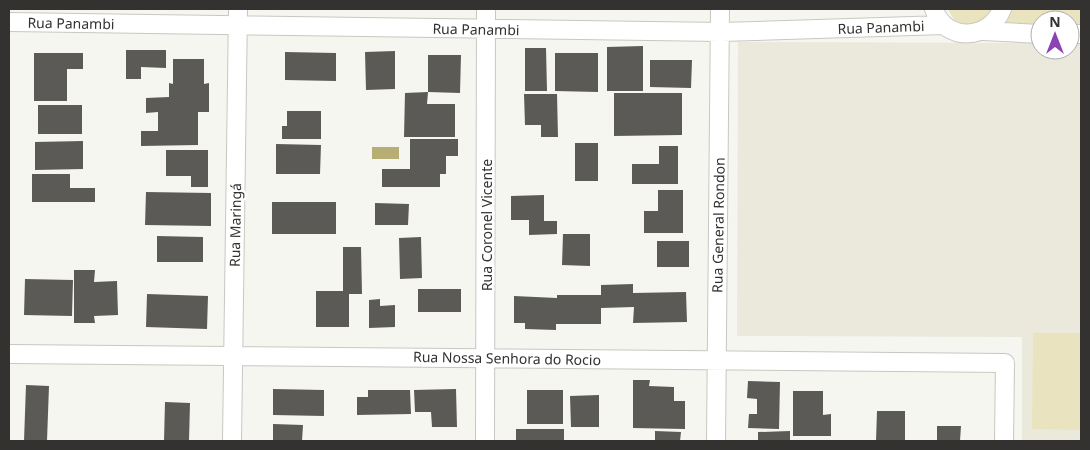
<svg xmlns="http://www.w3.org/2000/svg" width="1090" height="450" viewBox="0 0 1090 450" font-family="'Noto Sans',sans-serif">
<rect width="100%" height="100%" fill="#f6f6f0"/>
<!-- built -->
<path fill="#ebe9dc" d="M738,42L1040,43V50H1070V43H1081V441H1022V337L737,336Z"/>
<!-- green -->
<path fill="#e9e4bf" d="M948,9H1081V26L1070,27V20H1040V28L961,33Z
M1033,333H1081V430L1032,429Z"/>
<!-- water -->
<path fill="#b7ae74" d="M372,147H399V159H372Z"/>
<!-- building -->
<path fill="#5b5a56" d="M643,46V91H607V47Z
M525,48H546L547,91H525Z
M126,50H166V68L141,67V79H126Z
M395,51V89L366,90L365,52Z
M285,52L336,53V81L285,80Z
M34,53H83V69H67V101H34Z
M555,53H598V92L555,91Z
M428,55H461L460,93L428,92Z
M173,59H204V84L209,83V112H198V145L141,146V131H158V112L146,113V98L169,97V83L173,84Z
M650,60H692L691,88L650,87Z
M428,92L427,104H455V137H404L405,93Z
M614,93H682V135L614,136Z
M524,94H557L558,137H541V125H525Z
M38,105H82V134H38Z
M287,111H321V139H282V126H287Z
M410,139H458V156H446V174H440V187H382V169H410Z
M83,141V169L35,170V142Z
M575,143H598V181H575Z
M276,144L321,145L320,174H276Z
M659,146H678V184H632V164H659Z
M166,150H208V187H191V176H166Z
M32,174H70V188H95V202H32Z
M658,190H683V233H644V211H658Z
M146,192L211,193V226L145,225Z
M544,195V221H557V234L529,235V220H511V196Z
M272,202H336V234H272Z
M375,203L409,204L408,225H375Z
M563,234H590V266L562,265Z
M157,236L203,237V262H157Z
M421,237L422,278L400,279L399,238Z
M657,241H689V267H657Z
M343,247H361L362,294H349V327H316V291H343Z
M74,270H95L94,282L117,281L118,315L94,316L95,323H74Z
M25,279L73,280L72,316L24,315Z
M633,284V293L686,292L687,322L633,323L634,307L601,308V324H556V330L525,329V323H514V296L557,298V295H601V285Z
M418,289H461V312H418Z
M147,294L208,296L207,329L146,327Z
M380,299V306L395,305V327L369,328V300Z
M633,380H650L649,386L674,387V401H685V429L633,428Z
M748,381L780,382L779,429L748,428L749,414H757V399L747,398Z
M26,385L49,386L47,441H24Z
M273,389L324,390V416L273,415Z
M456,389L457,427H432L431,412H415L414,390Z
M368,390H410L411,414L357,415V397H368Z
M527,390H563V424H527Z
M793,391H823V415L831,414V436H793Z
M599,395V427H571L570,396Z
M165,402L190,403L189,441H164Z
M877,411H905V441H876Z
M273,424L303,425L302,441H273Z
M937,426H961L960,441H937Z
M516,429H564V441H516Z
M655,431L681,432L680,441H655Z
M790,431V441H758V432Z"/>
<g fill="none" stroke-linecap="round" stroke-linejoin="round">
<defs>
<path id="minor" d="M934,9C945,43 990,40 1002,9
M9,22L721,32L944,25
M983,31L1040,34
M1070,34H1081
M9,354L1005,363L1004,441
M232,441L238,9
M485,441L486,9
M716,441L720,9"/>
</defs>
<!-- minor casing -->
<use href="#minor" stroke="#c8c8c2" stroke-width="20"/>
<!-- minor -->
<use href="#minor" stroke="#fff" stroke-width="18"/>
</g>
<g text-anchor="middle" dominant-baseline="central" stroke-width="5" stroke-linejoin="round" paint-order="stroke">
<!-- street labels -->
<g font-size="14" fill="#333230" stroke="#fff">
<text transform="translate(71 23) rotate(1)">Rua Panambi</text>
<text transform="translate(881 27) rotate(-2)">Rua Panambi</text>
<text transform="translate(476 29) rotate(1)">Rua Panambi</text>
<text transform="translate(235 225) rotate(-89)">Rua Maringá</text>
<text transform="translate(486 225) rotate(-90)">Rua Coronel Vicente</text>
<text transform="translate(718 225) rotate(-89)">Rua General Rondon</text>
<text transform="translate(507 358) rotate(1)">Rua Nossa Senhora do Rocio</text>
</g>
</g>
<!-- border -->
<rect width="1090" height="450" fill="none" stroke="#333230" stroke-width="20"/>
<!-- north arrow -->
<g transform="translate(1055 35)"><circle r="24" fill="#ffffff" stroke="#adadac"/>
<path d="M0-4L9 19L0 12L-9 19Z" fill="#8b42b5"/>
<text y="-8" font-size="14" font-weight="bold" text-anchor="middle" fill="#333230">N</text>
</g>
</svg>
